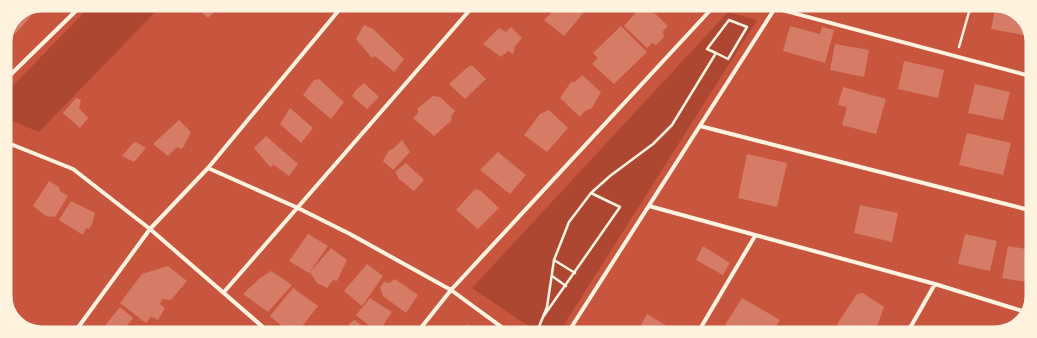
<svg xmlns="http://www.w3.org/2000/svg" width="1037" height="338" viewBox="0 0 1037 338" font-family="Rubik,sans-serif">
<rect width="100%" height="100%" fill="#c8553d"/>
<!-- green -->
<path fill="#ae4732" d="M93,3H164L39,132L3,117V96Z
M728,12L757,20L558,334H540L472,288Z"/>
<!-- building -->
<path fill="#d67c66" d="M42,3H55L49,10Z
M192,3H223L208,18Z
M559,4H591L564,36L544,20Z
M643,4H645L668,26L663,31L664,37L656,45L652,43L647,48L624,26Z
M996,5H1007L1026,18L1023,35L991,29Z
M25,10L31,16L15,34L9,27L15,14Z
M364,25L373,29L404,59L394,72L375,56L372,58L356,39Z
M621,26L647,52L614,84L592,64L598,58L593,53Z
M790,26L820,34L822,27L834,30L825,63L783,51Z
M511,27L522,38L515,46L513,54L508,51L501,57L483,44L499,28L506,32Z
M8,29L12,34L3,46V39Z
M835,44L869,50L864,77L830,70Z
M904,61L944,70L938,98L898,89Z
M469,66H473L486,79L465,99L449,84Z
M582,75L601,92L592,108L585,111L580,117L560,98L571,82H575Z
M319,79L344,102L331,119L303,95L314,80Z
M364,83L379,97L367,109L352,96L356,90Z
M975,84L1010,92L1003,120L968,113Z
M843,87L886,99L876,134L842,125L847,107L838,105Z
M433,96L440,97L455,111L451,116L452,120L434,136L413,118L418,113V108Z
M76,98L81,100L79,108L88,118L80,128L63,113Z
M290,108L313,128L301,143L280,124Z
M549,110L568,128L547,152L524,135L540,114Z
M179,120L191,132L184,146L181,149L177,147L168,156L153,144Z
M967,133L1011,143L1003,175L959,165Z
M266,136L298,164L289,176L274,165L270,167L254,148Z
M402,140L410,152L393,170L383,161L389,150L393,149Z
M136,142L146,148L134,162L122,156L133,143Z
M498,152L526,175L510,194L480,170Z
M747,154L787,163L777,207L738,198Z
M406,163L424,180L414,191L399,179L395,172Z
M49,181L59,187L60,191L68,196L55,217L46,216L33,206Z
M475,189L480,190L499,208L478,229L456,210Z
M71,201L95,213L92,224L89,229L86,228L83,235L59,220Z
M860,205L898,213L892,242L854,233Z
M308,234L328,246L309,273L289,261Z
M965,234L997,241L990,271L958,264Z
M703,246L730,263L723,275L696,260Z
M1008,246L1032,250V283L1002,278Z
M331,248L347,260L337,281L333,280L327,288L317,283L310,272Z
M367,264L383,276L362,306L344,291Z
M168,266L187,281L171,300L162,299L160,304L165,308L158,320L151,317L146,323L120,303L142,274Z
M271,271L292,285L268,312L243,294L260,278Z
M395,279L418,295L406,313L383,296L380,287L384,282L389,283Z
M293,288L318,306L296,334H291L270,316Z
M863,293L884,307L874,335H833L838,323L857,294Z
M370,298L392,312L378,333L356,315Z
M742,298L780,320L771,335L740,334L725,325Z
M120,307L133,318L121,333H99Z
M647,314L680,334H636Z
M355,320L372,334H342L351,322Z
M467,324L481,334H449L455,326L462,328Z"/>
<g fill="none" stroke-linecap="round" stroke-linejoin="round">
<!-- path -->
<path stroke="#fff3e0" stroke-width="2.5" d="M959,47L971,5
M591,193L610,176L653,144L672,125L716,53L707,49L729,20L747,27L728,59L716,53
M554,260L575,273
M552,276L566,286
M536,334L547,307L554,260L569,222L591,193L620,207L543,317"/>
<!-- minor -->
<path stroke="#fff3e0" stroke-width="4" d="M759,4L1034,77
M3,82L84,3
M700,126L1033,211
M3,141L73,169L150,229L271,334
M208,168L298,208L350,234L451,290L511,334
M649,206L935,284L1029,313
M224,292L475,4
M74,333L150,229L208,168L344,4
M416,334L451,290L716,4
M567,334L777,5
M697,334L755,236
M906,335L935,284"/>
</g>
<!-- crop -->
<path d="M0 0H1037V338H0ZM42 10H995A32 32 0 0 1 1027 42V296A32 32 0 0 1 995 328H42A32 32 0 0 1 10 296V42A32 32 0 0 1 42 10Z" fill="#fff3e0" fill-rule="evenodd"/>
<path fill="none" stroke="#fff3e0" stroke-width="5" d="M42 10H995A32 32 0 0 1 1027 42V296A32 32 0 0 1 995 328H42A32 32 0 0 1 10 296V42A32 32 0 0 1 42 10Z"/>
</svg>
